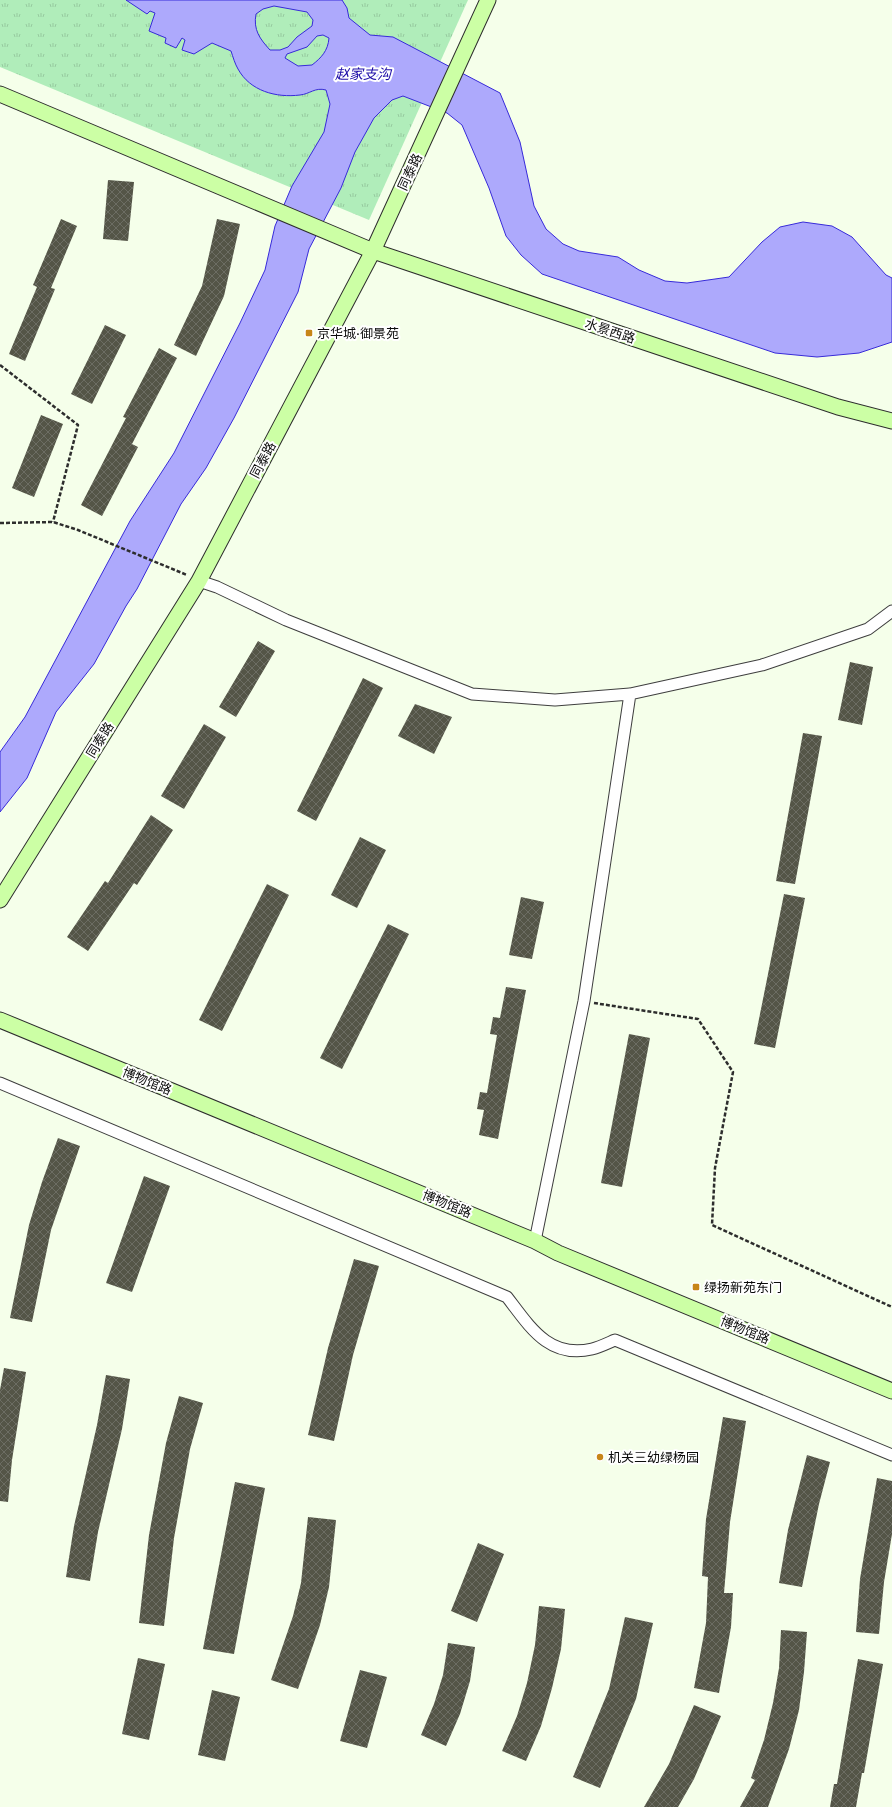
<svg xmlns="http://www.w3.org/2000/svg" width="892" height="1807" viewBox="0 0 892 1807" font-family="'Source Serif 4','Noto Sans SC',serif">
<defs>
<pattern id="park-tufts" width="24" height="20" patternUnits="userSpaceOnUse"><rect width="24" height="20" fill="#b0edba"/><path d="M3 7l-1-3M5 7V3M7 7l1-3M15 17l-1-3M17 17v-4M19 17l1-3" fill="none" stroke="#96ca9f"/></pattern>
<pattern id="building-cross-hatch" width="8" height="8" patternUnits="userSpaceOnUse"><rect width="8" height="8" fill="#545547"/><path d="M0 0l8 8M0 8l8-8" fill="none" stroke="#6c6d63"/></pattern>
</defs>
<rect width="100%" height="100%" fill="#f5ffea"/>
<!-- park -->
<path fill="url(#park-tufts)" d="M0,0H468L369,220L0,67Z"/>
<!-- water -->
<path fill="#ada9fc" stroke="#372ad9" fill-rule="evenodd" d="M126,0H342L347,8L349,18L370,35L393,37L500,93L520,142L534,206L546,229L563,244L579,251L618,257L639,270L665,281L687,283L729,277L762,242L780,227L803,222L832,226L852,237L886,275L892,278V342L859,353L817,357L775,353L542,274L521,255L506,236L489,188L462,125L447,113L403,96L392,100L374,118L355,152L341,188L309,249L298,292L234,418L206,468L181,504L137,589L126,606L94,664L56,712L27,778L0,812V752L25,717L130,521L174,453L240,323L265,270L275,226L292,186L324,132L330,104L326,90C315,87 310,94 300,95C276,98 250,91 238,69C235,64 233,57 231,51L212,43L194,54L182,50L185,40L182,38L176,48L165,43L166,38L149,31L155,13L150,11L147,14ZM274,6L307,12L313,20L312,26L297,37L288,47L280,50H270C260,39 253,30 256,14L263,9ZM323,35L329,38C328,51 321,58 312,65L298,66L285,58L287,54L307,47L317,36Z"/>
<!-- building -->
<path fill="url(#building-cross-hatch)" d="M108,180L134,182L128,241L103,239Z
M61,219L77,226L51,288L55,289L25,361L9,354L37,287L33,285Z
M217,219L240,224L224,296L196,356L174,345L202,286Z
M105,325L126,335L92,404L71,394Z
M159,348L177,358L132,444L138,447L102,516L81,505L126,418L123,417Z
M41,415L63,424L34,497L12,488Z
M258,641L275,651L236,717L219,707Z
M850,662L873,667L862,725L838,720Z
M363,678L383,688L316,821L297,811Z
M415,704L452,717L434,754L398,736Z
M204,724L226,737L184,809L161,796Z
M803,733L822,736L795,884L776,881Z
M151,815L173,830L137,885L134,883L88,951L67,937L105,881L108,883Z
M360,837L386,850L357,908L331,895Z
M267,884L289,895L222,1031L199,1020Z
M784,894L805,898L775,1048L754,1044Z
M521,897L544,902L532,959L509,955Z
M388,924L409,934L342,1069L320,1058Z
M506,987L526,990L498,1139L479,1135L484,1110L477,1109L480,1092L487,1093L497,1035L490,1034L493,1017L500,1018Z
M629,1034L650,1038L622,1187L601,1183Z
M58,1138L80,1146L51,1230L32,1322L10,1318L29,1225L42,1182Z
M144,1176L170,1186L132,1292L106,1283Z
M354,1259L379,1266L353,1355L334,1441L308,1435L328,1348Z
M4,1368L26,1372L12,1460L8,1502L0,1501V1390Z
M106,1375L130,1379L122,1429L98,1532L90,1581L66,1577L74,1526L97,1425Z
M179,1396L203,1403L190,1449L174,1538L164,1626L139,1623L149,1535L166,1443Z
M723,1417L746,1421L730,1522L724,1593H733L731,1627L719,1693L694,1688L706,1623L708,1577L702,1576L706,1519Z
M807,1455L830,1462L819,1504L802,1587L779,1583L788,1530Z
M877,1478L892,1481V1534L884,1582L879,1634L856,1632L860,1579Z
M235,1482L265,1488L234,1654L203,1649Z
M308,1517L336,1520L329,1587L320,1625L298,1689L271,1680L293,1616L301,1583Z
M478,1543L504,1554L477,1622L451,1611Z
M539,1606L565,1609L561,1649L552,1688L541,1726L526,1761L502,1751L517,1716L527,1683L535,1645Z
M625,1617L653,1623L636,1699L600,1788L573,1777L609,1689Z
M781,1630L807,1632L804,1672L799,1710L789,1749L768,1807H740L755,1780L751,1778L764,1740L773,1703L779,1668Z
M448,1643L475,1647L470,1681L460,1714L446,1746L421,1735L434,1704L443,1675Z
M138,1658L165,1664L149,1740L122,1734Z
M858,1659L883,1664L864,1773H862L856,1807H830L834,1784H837Z
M360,1670L387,1677L367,1748L340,1741Z
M212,1690L240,1697L225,1761L198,1755Z
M694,1705L721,1716L694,1779L678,1807H644L669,1764Z"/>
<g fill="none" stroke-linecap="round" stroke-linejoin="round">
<defs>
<path id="street" d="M199,581L217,587L286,620L472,694L555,700L630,694L762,665L868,629L892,611
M0,1083L507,1297C530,1327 549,1359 592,1349C600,1347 608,1343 615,1340L892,1455
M535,1241L584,1001L630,694"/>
<path id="secondary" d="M0,94L373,251L838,407L892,421
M0,900L199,581L373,251L488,0
M0,1020L535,1241L558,1253L892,1391"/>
</defs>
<!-- street casing -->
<use href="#street" stroke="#3e3e3e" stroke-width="13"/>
<!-- secondary casing -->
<use href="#secondary" stroke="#2d2d2d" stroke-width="17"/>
<!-- path -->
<path stroke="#2d2d2d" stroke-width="2.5" stroke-dasharray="4 2" stroke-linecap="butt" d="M0,365L78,425L53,522
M0,523L53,522L78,530L187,575
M594,1003L698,1019L733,1072L715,1168L712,1225L892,1307"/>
<!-- street -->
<use href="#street" stroke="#fff" stroke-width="11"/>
<!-- secondary -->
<use href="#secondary" stroke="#ccffa5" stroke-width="15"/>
</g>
<!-- markers -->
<g fill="#c78618" stroke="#fff" stroke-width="1.5">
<rect x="305" y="329" width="8" height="8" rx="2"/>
<rect x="692" y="1283" width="8" height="8" rx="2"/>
<circle cx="600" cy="1457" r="4"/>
</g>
<g text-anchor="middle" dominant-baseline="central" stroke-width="4" stroke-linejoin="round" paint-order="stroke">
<!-- street labels -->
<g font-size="13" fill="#0b0b0b" stroke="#fff">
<text transform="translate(410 172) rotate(-65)">同泰路</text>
<text transform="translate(610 331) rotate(18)">水景西路</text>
<text transform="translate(263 460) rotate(-62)">同泰路</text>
<text transform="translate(100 740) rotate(-58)">同泰路</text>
<text transform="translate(147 1081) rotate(22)">博物馆路</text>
<text transform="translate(447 1204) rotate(22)">博物馆路</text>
<text transform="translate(745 1330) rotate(22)">博物馆路</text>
</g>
<!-- poi labels -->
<g font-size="13" fill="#0b0b0b" stroke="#fff" text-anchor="start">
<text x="317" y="333">京华城·御景苑</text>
<text x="704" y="1287">绿扬新苑东门</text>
<text x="608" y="1457">机关三幼绿杨园</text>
</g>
<!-- water labels -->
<g font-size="14" font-style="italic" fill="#1c0ba7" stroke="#fff">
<text x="363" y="74">赵家支沟</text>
</g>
</g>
</svg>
